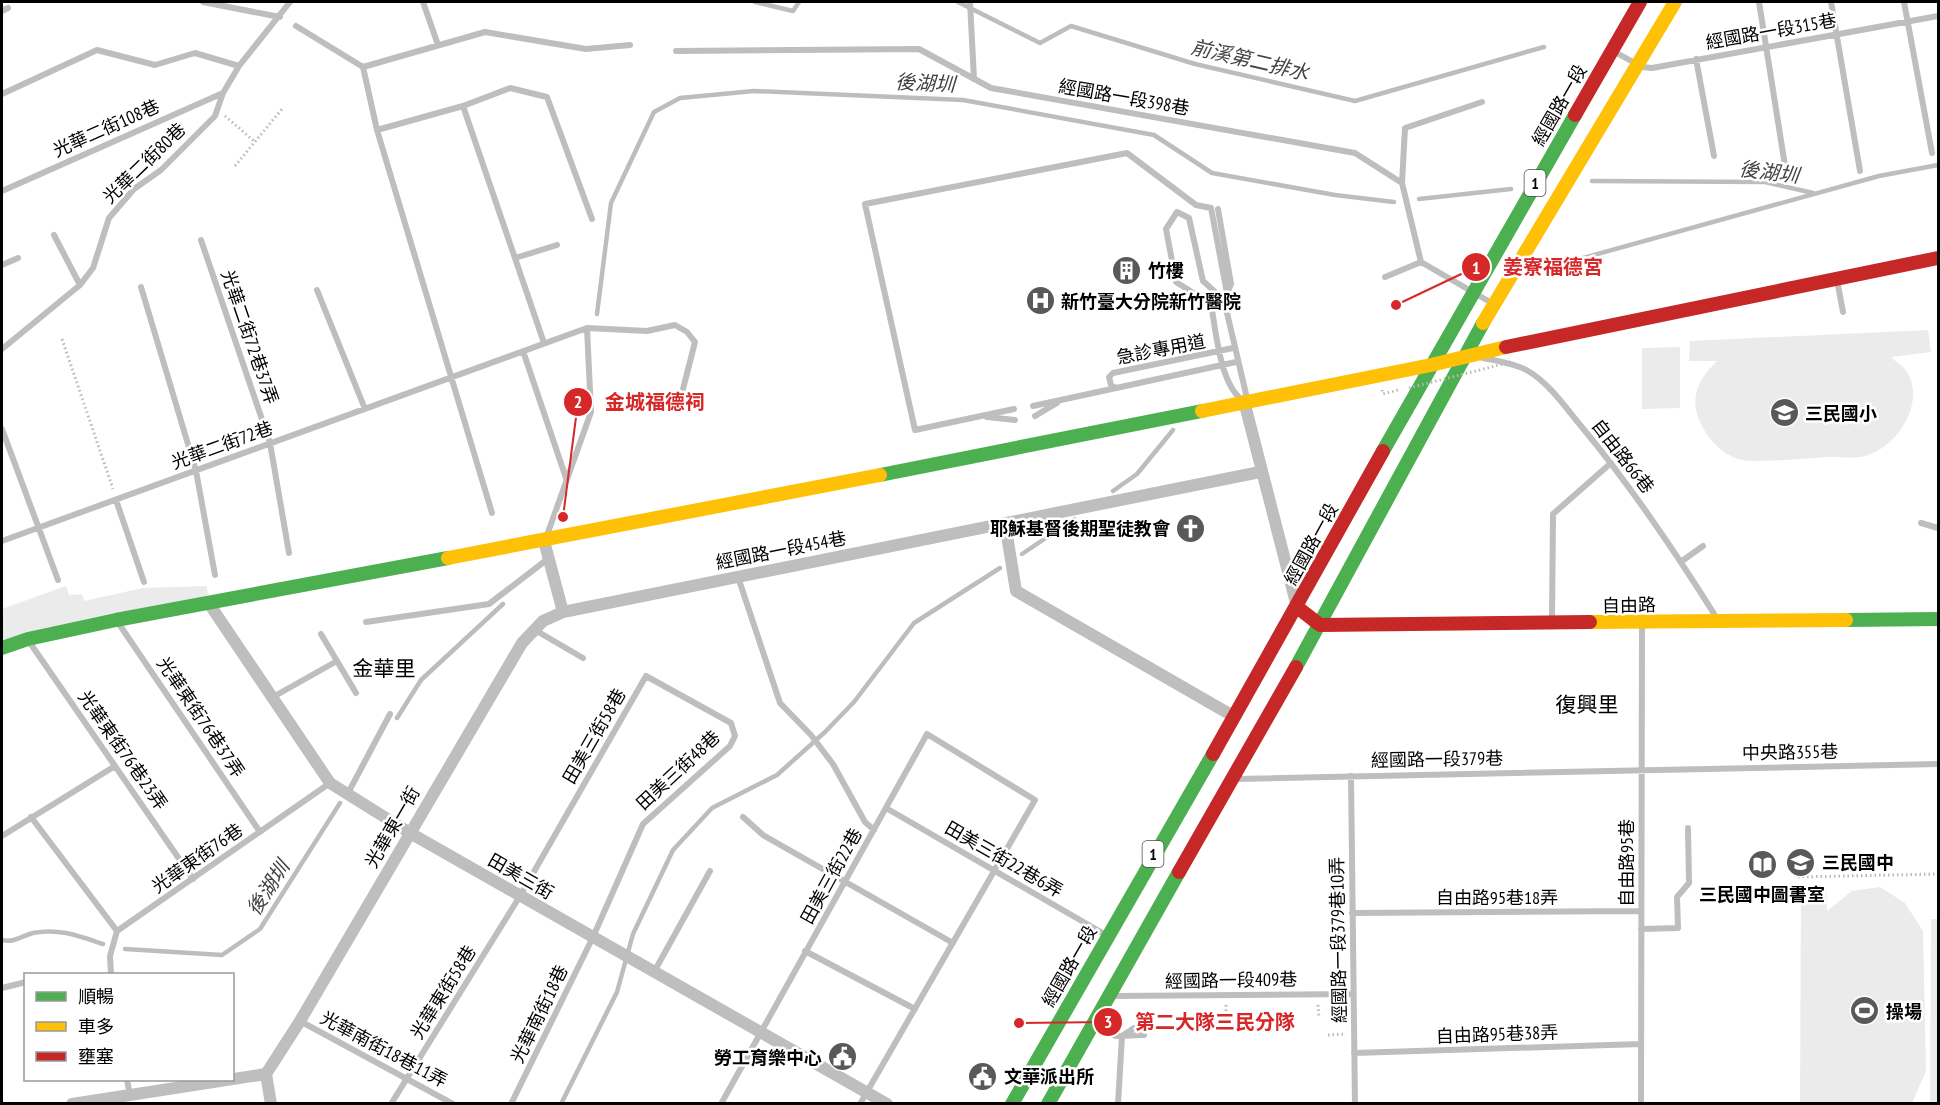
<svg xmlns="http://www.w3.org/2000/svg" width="1940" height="1105" viewBox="0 0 1940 1105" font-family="'PT Sans Narrow','Noto Sans TC',sans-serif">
<rect width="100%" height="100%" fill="#fff"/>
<!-- green -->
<path fill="#ebebeb" d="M1928,330L1931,352L1891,357C1895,361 1901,365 1905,369C1928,400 1898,447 1865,456C1855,459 1840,457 1829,457C1806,458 1763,463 1742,460C1722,456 1704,435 1698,417C1690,393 1701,377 1717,361H1689L1690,341Z
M1680,347V408L1642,409V348Z
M66,586L69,595L82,594L84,601L143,588L207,586L208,597L2,640V609Z
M1826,885L1827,911L1852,891L1880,887L1905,903L1923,931L1926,1071L1912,1103H1800L1801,890Z
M1931,919H1938V1104L1930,1103Z"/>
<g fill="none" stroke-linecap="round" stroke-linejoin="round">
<!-- stream -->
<path stroke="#bdbdbd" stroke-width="4.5" d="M755,2L793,11L799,2
M958,2L1040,43L1071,26L1195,64L1355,101L1544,47
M1592,181L1765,182L1813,193
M1419,199L1511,189
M1547,268L1879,176L1938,165
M597,314L611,203L654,112L680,98L754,91L963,100L1154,135L1212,173L1335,195L1394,202
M1113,491L1137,474L1173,430
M1022,554L1074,519
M397,718L421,680L503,604
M2,940C14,943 21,936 33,933C59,928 79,936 103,944
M125,949L222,955L260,929L340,803
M561,1104L617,992L633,934L673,850L712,808L777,775L825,732L854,702L914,623L1000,568"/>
<!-- path -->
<path stroke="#b9b9b9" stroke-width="3" stroke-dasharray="1.5 3" stroke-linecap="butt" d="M225,116L254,141
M235,166L282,109
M62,339L113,489
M1382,390L1383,394L1398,390
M1798,877L1938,874
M1318,1005L1319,1018
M1226,1020V1004
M1328,1035L1344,1034"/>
<!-- lane -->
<path stroke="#bebebe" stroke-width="6" d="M203,2L280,17
M423,2L438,45
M970,2L974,79
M1759,2L1786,172
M1831,2L1860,171
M1904,2L1932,153
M2,11L8,8
M296,26L363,67L377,130L492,513
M676,51L919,49L991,88L1355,153L1402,183L1421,262L1490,302
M1615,52L1642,67L1652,68L1938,16
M1696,59L1714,156
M363,67L485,32L586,49L630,45
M2,94L97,50L155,65L195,53L239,66
M463,106L544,343
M377,130L463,106L510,88L547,97L592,219
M1402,183L1405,128L1482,102
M2,191L223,93
M1218,209L1231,284L1228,291
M54,235L80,285
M201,240L270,443L289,553
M515,258L557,245
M2,265L18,258
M1385,277L1421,262
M1837,280L1843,312
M141,287L196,471L215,575
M317,290L365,409
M1211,304L1176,282L1166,229L1177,212L1189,218L1203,281L1224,300
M1211,304C1216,331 1220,387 1244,401L1246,394L1224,300
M2,349L80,285L93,268L109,218L134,189L161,170L215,116L223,93L239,66L290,2
M523,351L566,478
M1480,357C1495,361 1515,363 1528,371C1549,383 1566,408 1581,426C1632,487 1676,553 1718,620
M1116,388L1111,385L1109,377L1113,373L1233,348
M1033,406L1236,362
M1014,409L915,430L865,204L1127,153L1196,205L1211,208L1227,293
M1035,416L1057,403
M987,417L1015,420
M2,429L58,580
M116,500L144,582
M1921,523L1938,528
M546,538L591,412L587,328
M2,541L587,328L647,331L675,325L687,332L695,342L683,389
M1682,561L1703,546
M738,577L780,703L811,735L833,764L865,822L874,830
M1552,620L1553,514L1611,463
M117,621L260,832
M366,622L489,604L549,558
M535,630L583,658
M321,634L356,693
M28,640L193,879
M273,697L337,661
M1351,776L1355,1104
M1237,779L1938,764
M347,795L390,714
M886,808L1106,935
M31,817L117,931
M743,817L763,835L953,943
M2,836L115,766
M1352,913L1641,911
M1641,929L1678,928L1677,897L1689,883L1688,828
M805,951L915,1009
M654,972L710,871
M111,974L110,956L117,931L330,783
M2,988L26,982
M1114,996L1353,994
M300,1021L453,1104
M1095,1028L1116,1036L1144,1035
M1354,1053L1641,1044
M127,1080L130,1095
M391,1104L520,896L646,676L731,723L735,736L730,746L643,824L593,937L511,1104
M721,1104L927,734L1035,800L860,1104
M1118,1104L1122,1036L1134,1028H1144
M1641,1104L1642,624"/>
<!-- street -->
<path stroke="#bebebe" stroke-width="12" d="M1244,401L1297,607
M1005,523L1016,591L1233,716
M544,541L563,612
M208,602L330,783L410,833L887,1104
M266,1074L300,1021L522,643L543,621L563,612L1260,472
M266,1074L271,1104
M72,1104L266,1074"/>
<!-- fast -->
<path stroke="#4caf50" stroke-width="14" d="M1383,451L1575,115
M880,475L1202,411
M1846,620L1938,619
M2,648L28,639L116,620L448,558
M1296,667L1483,323
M1012,1104L1213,754
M1048,1104L1179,872"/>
<!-- slow -->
<path stroke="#ffc107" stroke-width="14" d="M1483,323L1675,2
M1202,411L1431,365L1506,347
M448,558L880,475
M1590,622L1846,620"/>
<!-- jam -->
<path stroke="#c62828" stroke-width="14" d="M1575,115L1640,2
M1506,347L1938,258
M1297,607L1320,625L1590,622
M1213,754L1383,451
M1179,872L1296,667"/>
<!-- path-bridge -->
<path stroke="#b9b9b9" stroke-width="3" stroke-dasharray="1.5 3" stroke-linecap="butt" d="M1409,388L1511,362"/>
</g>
<!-- icons -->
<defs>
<symbol id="building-disc" viewBox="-11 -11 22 22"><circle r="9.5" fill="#595959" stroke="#fff"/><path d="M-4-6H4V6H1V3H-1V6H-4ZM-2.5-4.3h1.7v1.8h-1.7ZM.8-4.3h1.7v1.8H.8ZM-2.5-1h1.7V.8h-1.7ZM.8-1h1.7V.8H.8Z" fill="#fff"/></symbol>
<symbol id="hospital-disc" viewBox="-11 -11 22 22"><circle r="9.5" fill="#595959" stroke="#fff"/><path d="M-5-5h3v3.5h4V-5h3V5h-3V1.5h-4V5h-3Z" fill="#fff"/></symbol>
<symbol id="school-disc" viewBox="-11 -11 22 22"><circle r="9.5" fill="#595959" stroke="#fff"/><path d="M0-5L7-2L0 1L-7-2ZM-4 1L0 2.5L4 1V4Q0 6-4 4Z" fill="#fff"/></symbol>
<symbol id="church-disc" viewBox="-11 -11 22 22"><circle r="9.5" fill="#595959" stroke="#fff"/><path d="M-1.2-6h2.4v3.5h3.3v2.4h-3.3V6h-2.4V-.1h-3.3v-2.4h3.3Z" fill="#fff"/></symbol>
<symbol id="library-disc" viewBox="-11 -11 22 22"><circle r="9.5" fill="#595959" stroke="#fff"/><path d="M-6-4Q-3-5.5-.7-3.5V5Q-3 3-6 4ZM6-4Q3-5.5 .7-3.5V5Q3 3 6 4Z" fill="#fff"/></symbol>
<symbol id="stadium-disc" viewBox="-11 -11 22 22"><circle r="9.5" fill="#595959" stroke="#fff"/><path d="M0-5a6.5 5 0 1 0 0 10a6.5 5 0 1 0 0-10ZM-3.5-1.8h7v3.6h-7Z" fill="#fff"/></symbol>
<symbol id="civic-disc" viewBox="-11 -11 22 22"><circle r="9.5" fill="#595959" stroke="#fff"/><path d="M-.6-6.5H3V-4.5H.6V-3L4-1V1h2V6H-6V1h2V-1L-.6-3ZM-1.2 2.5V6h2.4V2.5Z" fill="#fff"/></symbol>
</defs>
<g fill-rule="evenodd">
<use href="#building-disc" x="1110" y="254" width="33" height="33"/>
<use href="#hospital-disc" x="1024" y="284" width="33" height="33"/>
<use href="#school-disc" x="1768" y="396" width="33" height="33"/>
<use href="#church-disc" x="1174" y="512" width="33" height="33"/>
<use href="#school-disc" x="1784" y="846" width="33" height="33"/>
<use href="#library-disc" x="1746" y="848" width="33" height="33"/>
<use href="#stadium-disc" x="1848" y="994" width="33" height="33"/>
<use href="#civic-disc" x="826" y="1040" width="33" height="33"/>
<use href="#civic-disc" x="966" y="1060" width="33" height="33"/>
</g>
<g text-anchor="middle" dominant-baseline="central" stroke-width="5" stroke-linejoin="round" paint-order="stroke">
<!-- shield labels -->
<g fill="#fff" stroke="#4c4c4c" stroke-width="1.5">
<rect x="1524.5" y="170" width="21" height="26" rx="4.5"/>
<rect x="1142.5" y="841" width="21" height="26" rx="4.5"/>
</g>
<g font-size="16" font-weight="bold" fill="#000">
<text x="1535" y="183">1</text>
<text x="1153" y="854">1</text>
</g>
<!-- street labels -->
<g font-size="18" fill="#000" stroke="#fff">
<text transform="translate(1771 31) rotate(-10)">經國路一段315巷</text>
<text transform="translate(1124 97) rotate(10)">經國路一段398巷</text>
<text transform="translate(1559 105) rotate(-60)">經國路一段</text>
<text transform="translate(106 128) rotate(-24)">光華二街108巷</text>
<text transform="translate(144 163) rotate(-44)">光華二街80巷</text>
<text transform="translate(250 337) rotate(71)">光華二街72巷37弄</text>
<text transform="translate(1161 349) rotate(-11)">急診專用道</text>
<text transform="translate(222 445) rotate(-20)">光華二街72巷</text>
<text transform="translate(1623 456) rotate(52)">自由路66巷</text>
<text transform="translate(1311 544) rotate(-61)">經國路一段</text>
<text transform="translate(781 550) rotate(-11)">經國路一段454巷</text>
<text transform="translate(1629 605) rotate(-1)">自由路</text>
<text transform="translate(201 717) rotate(56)">光華東街76巷37弄</text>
<text transform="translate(594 736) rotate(-60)">田美三街58巷</text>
<text transform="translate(123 750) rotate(55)">光華東街76巷23弄</text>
<text transform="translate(1790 752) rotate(-1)">中央路355巷</text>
<text transform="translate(1437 759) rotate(-1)">經國路一段379巷</text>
<text transform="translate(678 770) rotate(-43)">田美三街48巷</text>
<text transform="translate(392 827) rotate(-60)">光華東一街</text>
<text transform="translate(197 858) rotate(-35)">光華東街76巷</text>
<text transform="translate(1004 859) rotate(30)">田美三街22巷6弄</text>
<text transform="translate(1626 863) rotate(-90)">自由路95巷</text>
<text transform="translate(521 876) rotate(30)">田美三街</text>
<text transform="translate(831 876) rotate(-61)">田美三街22巷</text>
<text x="1497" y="897">自由路95巷18弄</text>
<text transform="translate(1338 940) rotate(-91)">經國路一段379巷10弄</text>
<text transform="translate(1069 966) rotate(-60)">經國路一段</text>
<text transform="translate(1231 980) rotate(-1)">經國路一段409巷</text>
<text transform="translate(443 992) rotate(-58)">光華東街58巷</text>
<text transform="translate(539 1014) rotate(-64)">光華南街18巷</text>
<text transform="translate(1497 1034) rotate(-2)">自由路95巷38弄</text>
<text transform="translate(384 1049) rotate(28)">光華南街18巷11弄</text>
</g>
<!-- poi labels -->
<g font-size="18" font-weight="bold" fill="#000" stroke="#fff" text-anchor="start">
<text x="1148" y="270">竹樓</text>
<text x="1061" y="301">新竹臺大分院新竹醫院</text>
<text x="1805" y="413">三民國小</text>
<text x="1170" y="528" text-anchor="end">耶穌基督後期聖徒教會</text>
<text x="1822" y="862">三民國中</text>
<text x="1762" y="894" text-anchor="middle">三民國中圖書室</text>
<text x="1886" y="1011">操場</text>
<text x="822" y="1057" text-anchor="end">勞工育樂中心</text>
<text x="1004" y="1076">文華派出所</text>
</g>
<!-- water labels -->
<g font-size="20" font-style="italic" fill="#424242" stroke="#fff">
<text transform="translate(1250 60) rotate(13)">前溪第二排水</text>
<text transform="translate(925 83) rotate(3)">後湖圳</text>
<text transform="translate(1769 172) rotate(7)">後湖圳</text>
<text transform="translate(268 888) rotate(-57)">後湖圳</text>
</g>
<!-- quarter labels -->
<g font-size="21" fill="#000" stroke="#fff">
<text x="384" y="668">金華里</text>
<text x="1587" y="704">復興里</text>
</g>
</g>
<!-- callouts -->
<path fill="none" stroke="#d62828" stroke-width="2" d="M1396 305L1476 267M563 517L578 402M1019 1023L1108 1022"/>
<g fill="#d62828" stroke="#fff" stroke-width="2">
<circle cx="1396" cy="305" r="6"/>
<circle cx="563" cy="517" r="6"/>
<circle cx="1019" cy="1023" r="6"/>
<circle cx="1476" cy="267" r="15"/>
<circle cx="578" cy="402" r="15"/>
<circle cx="1108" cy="1022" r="15"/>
</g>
<g font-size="18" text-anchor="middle" font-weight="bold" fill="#fff">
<text x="1476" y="274">1</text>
<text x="578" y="408">2</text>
<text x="1108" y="1028">3</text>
</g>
<g font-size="20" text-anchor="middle" font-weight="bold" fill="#d62828" stroke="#fff" stroke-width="5" stroke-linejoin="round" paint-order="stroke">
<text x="1553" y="274">姜寮福德宮</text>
<text x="655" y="409">金城福德祠</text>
<text x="1215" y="1029">第二大隊三民分隊</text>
</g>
<!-- border -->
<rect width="1940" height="1105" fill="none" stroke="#000000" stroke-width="6"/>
<!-- legend -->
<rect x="24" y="973" width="210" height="108" fill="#ffffff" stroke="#999999" stroke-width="1.5"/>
<rect x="36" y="992" width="30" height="9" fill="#4caf50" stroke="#999999" stroke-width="1.5"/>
<text x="78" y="1003" font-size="18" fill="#000000">順暢</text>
<rect x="36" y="1022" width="30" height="9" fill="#ffc107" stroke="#999999" stroke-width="1.5"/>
<text x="78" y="1033" font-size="18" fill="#000000">車多</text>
<rect x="36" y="1052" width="30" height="9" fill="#c62828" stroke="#999999" stroke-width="1.5"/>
<text x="78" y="1063" font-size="18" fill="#000000">壅塞</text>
</svg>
